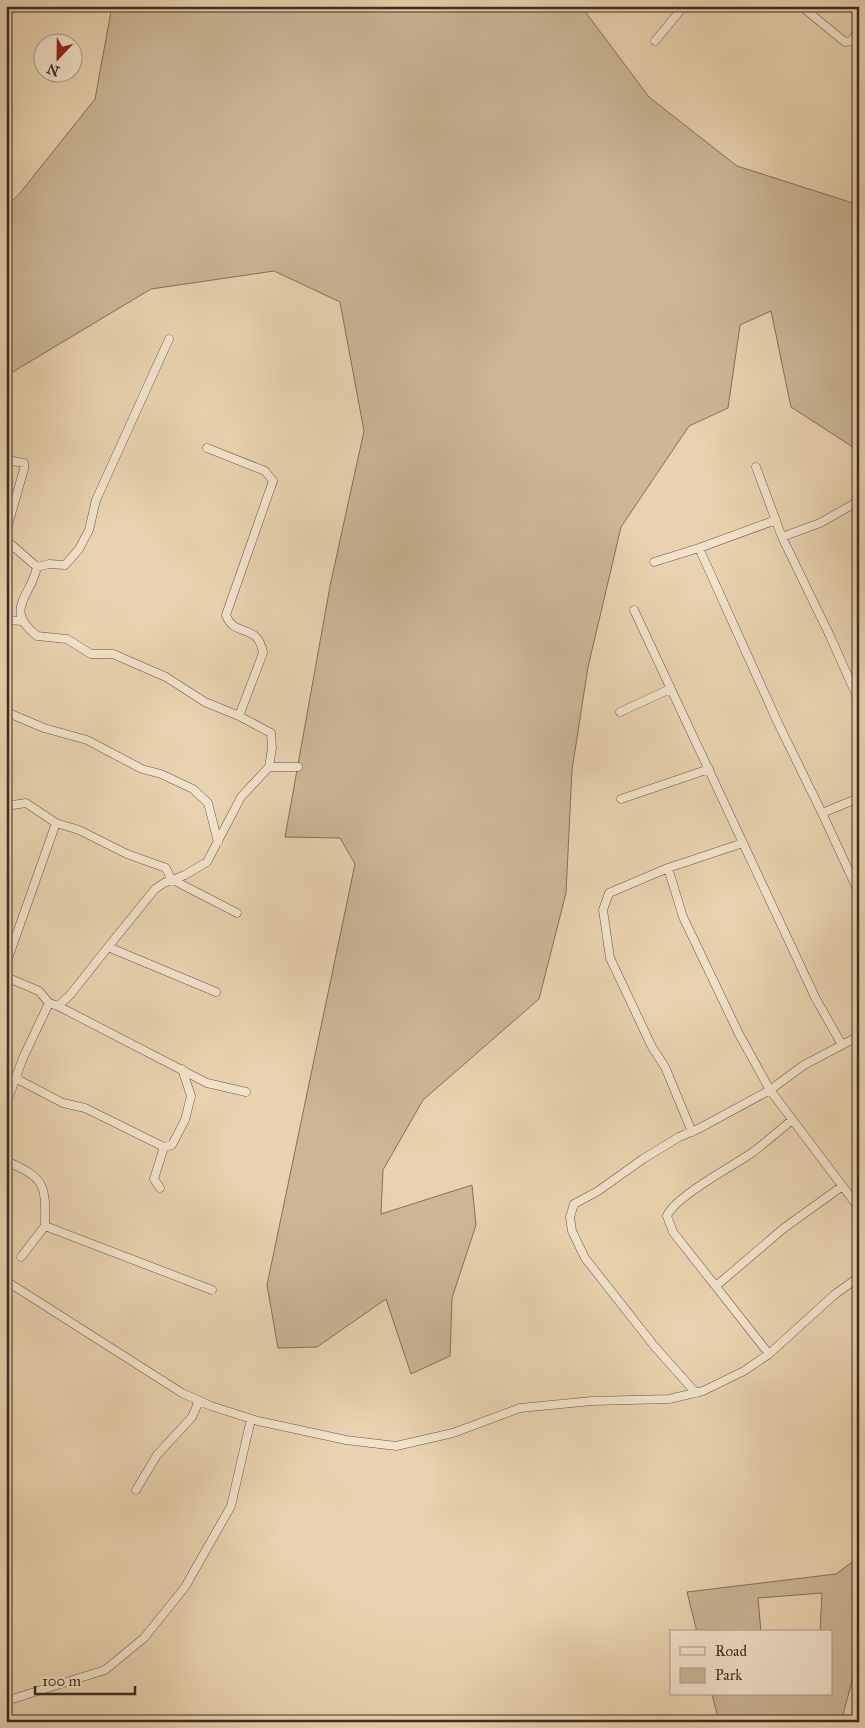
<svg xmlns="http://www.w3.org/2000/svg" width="865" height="1728" viewBox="0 0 865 1728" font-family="'IM FELL Great Primer',serif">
<rect width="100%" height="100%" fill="#e9d2af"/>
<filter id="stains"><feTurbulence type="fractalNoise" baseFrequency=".004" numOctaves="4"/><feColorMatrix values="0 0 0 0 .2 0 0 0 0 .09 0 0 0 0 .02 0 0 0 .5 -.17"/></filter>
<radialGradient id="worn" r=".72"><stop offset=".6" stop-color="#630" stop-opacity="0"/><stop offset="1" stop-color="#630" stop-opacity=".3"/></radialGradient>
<!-- green -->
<path fill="#ccb697" stroke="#84705c" d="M112,6H581L649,97L737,166L859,205V451L791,407L771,311L740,325L728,408L689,426L621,527L588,667L572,770L566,893L539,999L423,1100L383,1170L381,1214L472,1185L476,1225L452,1298L450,1356L411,1374L386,1299L317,1347L278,1348L267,1285L355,864L340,838L285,837L330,586L364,431L340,302L274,271L151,289L6,376V207L20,193L95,99Z
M859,1557V1655L841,1722H719L712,1694H831V1632H820L822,1593L758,1598L761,1632H697L687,1592L836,1574Z"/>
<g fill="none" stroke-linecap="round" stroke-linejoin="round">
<defs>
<path id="minor" d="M801,6L845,42L851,41L859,31
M655,41L684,6
M169,339L96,500L89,530L79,549L65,565L49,564L37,567C31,597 3,609 37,636L67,639L91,654H113L166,677L205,702L239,716
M207,448L265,471L273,481L226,615C234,638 258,622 263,653L239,716L271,733L272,748L269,767
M756,467L782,537L830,636L859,701
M6,532L24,469V463L13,461
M782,537L820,523L859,501
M6,540L37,567
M699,548L776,520
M654,562L699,548L778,723L822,813
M634,610L815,997L842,1045
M6,620L22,621
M6,712L44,728L87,740L142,769L161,774L193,789L208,803L218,842
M620,712L670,689
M859,798L822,813L859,893
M621,799L709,769
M6,806L26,803L56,823L79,830L127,854L166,868L171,879L237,913
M668,868L683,917L739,1034L770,1090L700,1128L679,1137L643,1159L598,1191L574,1204L570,1217L572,1231L585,1258L655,1347L696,1393
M108,947L155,889L164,883L185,875L207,862L241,797L269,767H298
M6,964L56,823
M6,977L39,991L49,1003L58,1006L70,995L108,947L216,992
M58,1006L207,1083L246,1092
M859,1036L804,1065L770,1090L859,1208
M15,1078L63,1103L85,1108L164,1147
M6,1104L23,1058L49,1003
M692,1132L665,1067L652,1047L610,958L603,910L609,893L668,868L743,843
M6,1161C45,1178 46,1184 45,1226L212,1290
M160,1188L154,1179L164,1147L172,1145L185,1120L191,1096L182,1069
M21,1257L45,1226
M6,1281L182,1393L211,1406L258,1421L346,1440L396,1446L453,1433L520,1408L592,1401L669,1399L703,1391L744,1371L769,1354L834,1295L859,1277
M716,1286L784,1228L841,1187
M769,1354L673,1232L667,1216C674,1197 735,1165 753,1152C766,1142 779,1131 792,1120
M136,1490L157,1455L192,1417L199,1401
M6,1701L105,1670L144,1638L185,1587L231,1506L251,1419"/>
</defs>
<!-- minor casing -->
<use href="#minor" stroke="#675545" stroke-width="9"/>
<!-- minor -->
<use href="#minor" stroke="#f1e2cb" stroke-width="8"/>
</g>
<!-- margin -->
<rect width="865" height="1728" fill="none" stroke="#e9d2af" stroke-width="25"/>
<rect x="8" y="8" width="850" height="1713" fill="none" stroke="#3c2b22" stroke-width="2.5"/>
<rect x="12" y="12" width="840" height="1703" fill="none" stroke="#3c2b22"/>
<!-- legend -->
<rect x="670" y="1630" width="162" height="65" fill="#f1e2cb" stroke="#a99987"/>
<rect x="680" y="1647" width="25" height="8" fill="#f1e2cb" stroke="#a99987"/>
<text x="715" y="1656" font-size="15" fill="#3c2b22">Road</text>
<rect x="680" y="1668" width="25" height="15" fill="#ccb697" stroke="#a99987"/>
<text x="715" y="1680" font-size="15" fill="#3c2b22">Park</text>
<!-- north arrow -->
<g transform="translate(58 58) rotate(202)"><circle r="24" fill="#f1e2cb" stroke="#a99987"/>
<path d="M0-4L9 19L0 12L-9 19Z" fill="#8f2418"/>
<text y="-8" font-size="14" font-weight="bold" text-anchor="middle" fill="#3c2b22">N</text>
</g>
<!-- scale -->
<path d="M35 1686v8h100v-8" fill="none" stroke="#3c2b22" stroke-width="2.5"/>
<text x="42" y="1686" font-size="15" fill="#3c2b22" stroke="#f1e2cb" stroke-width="4" paint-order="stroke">100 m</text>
<rect width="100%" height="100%" filter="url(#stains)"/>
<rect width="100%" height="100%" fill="url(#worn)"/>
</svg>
